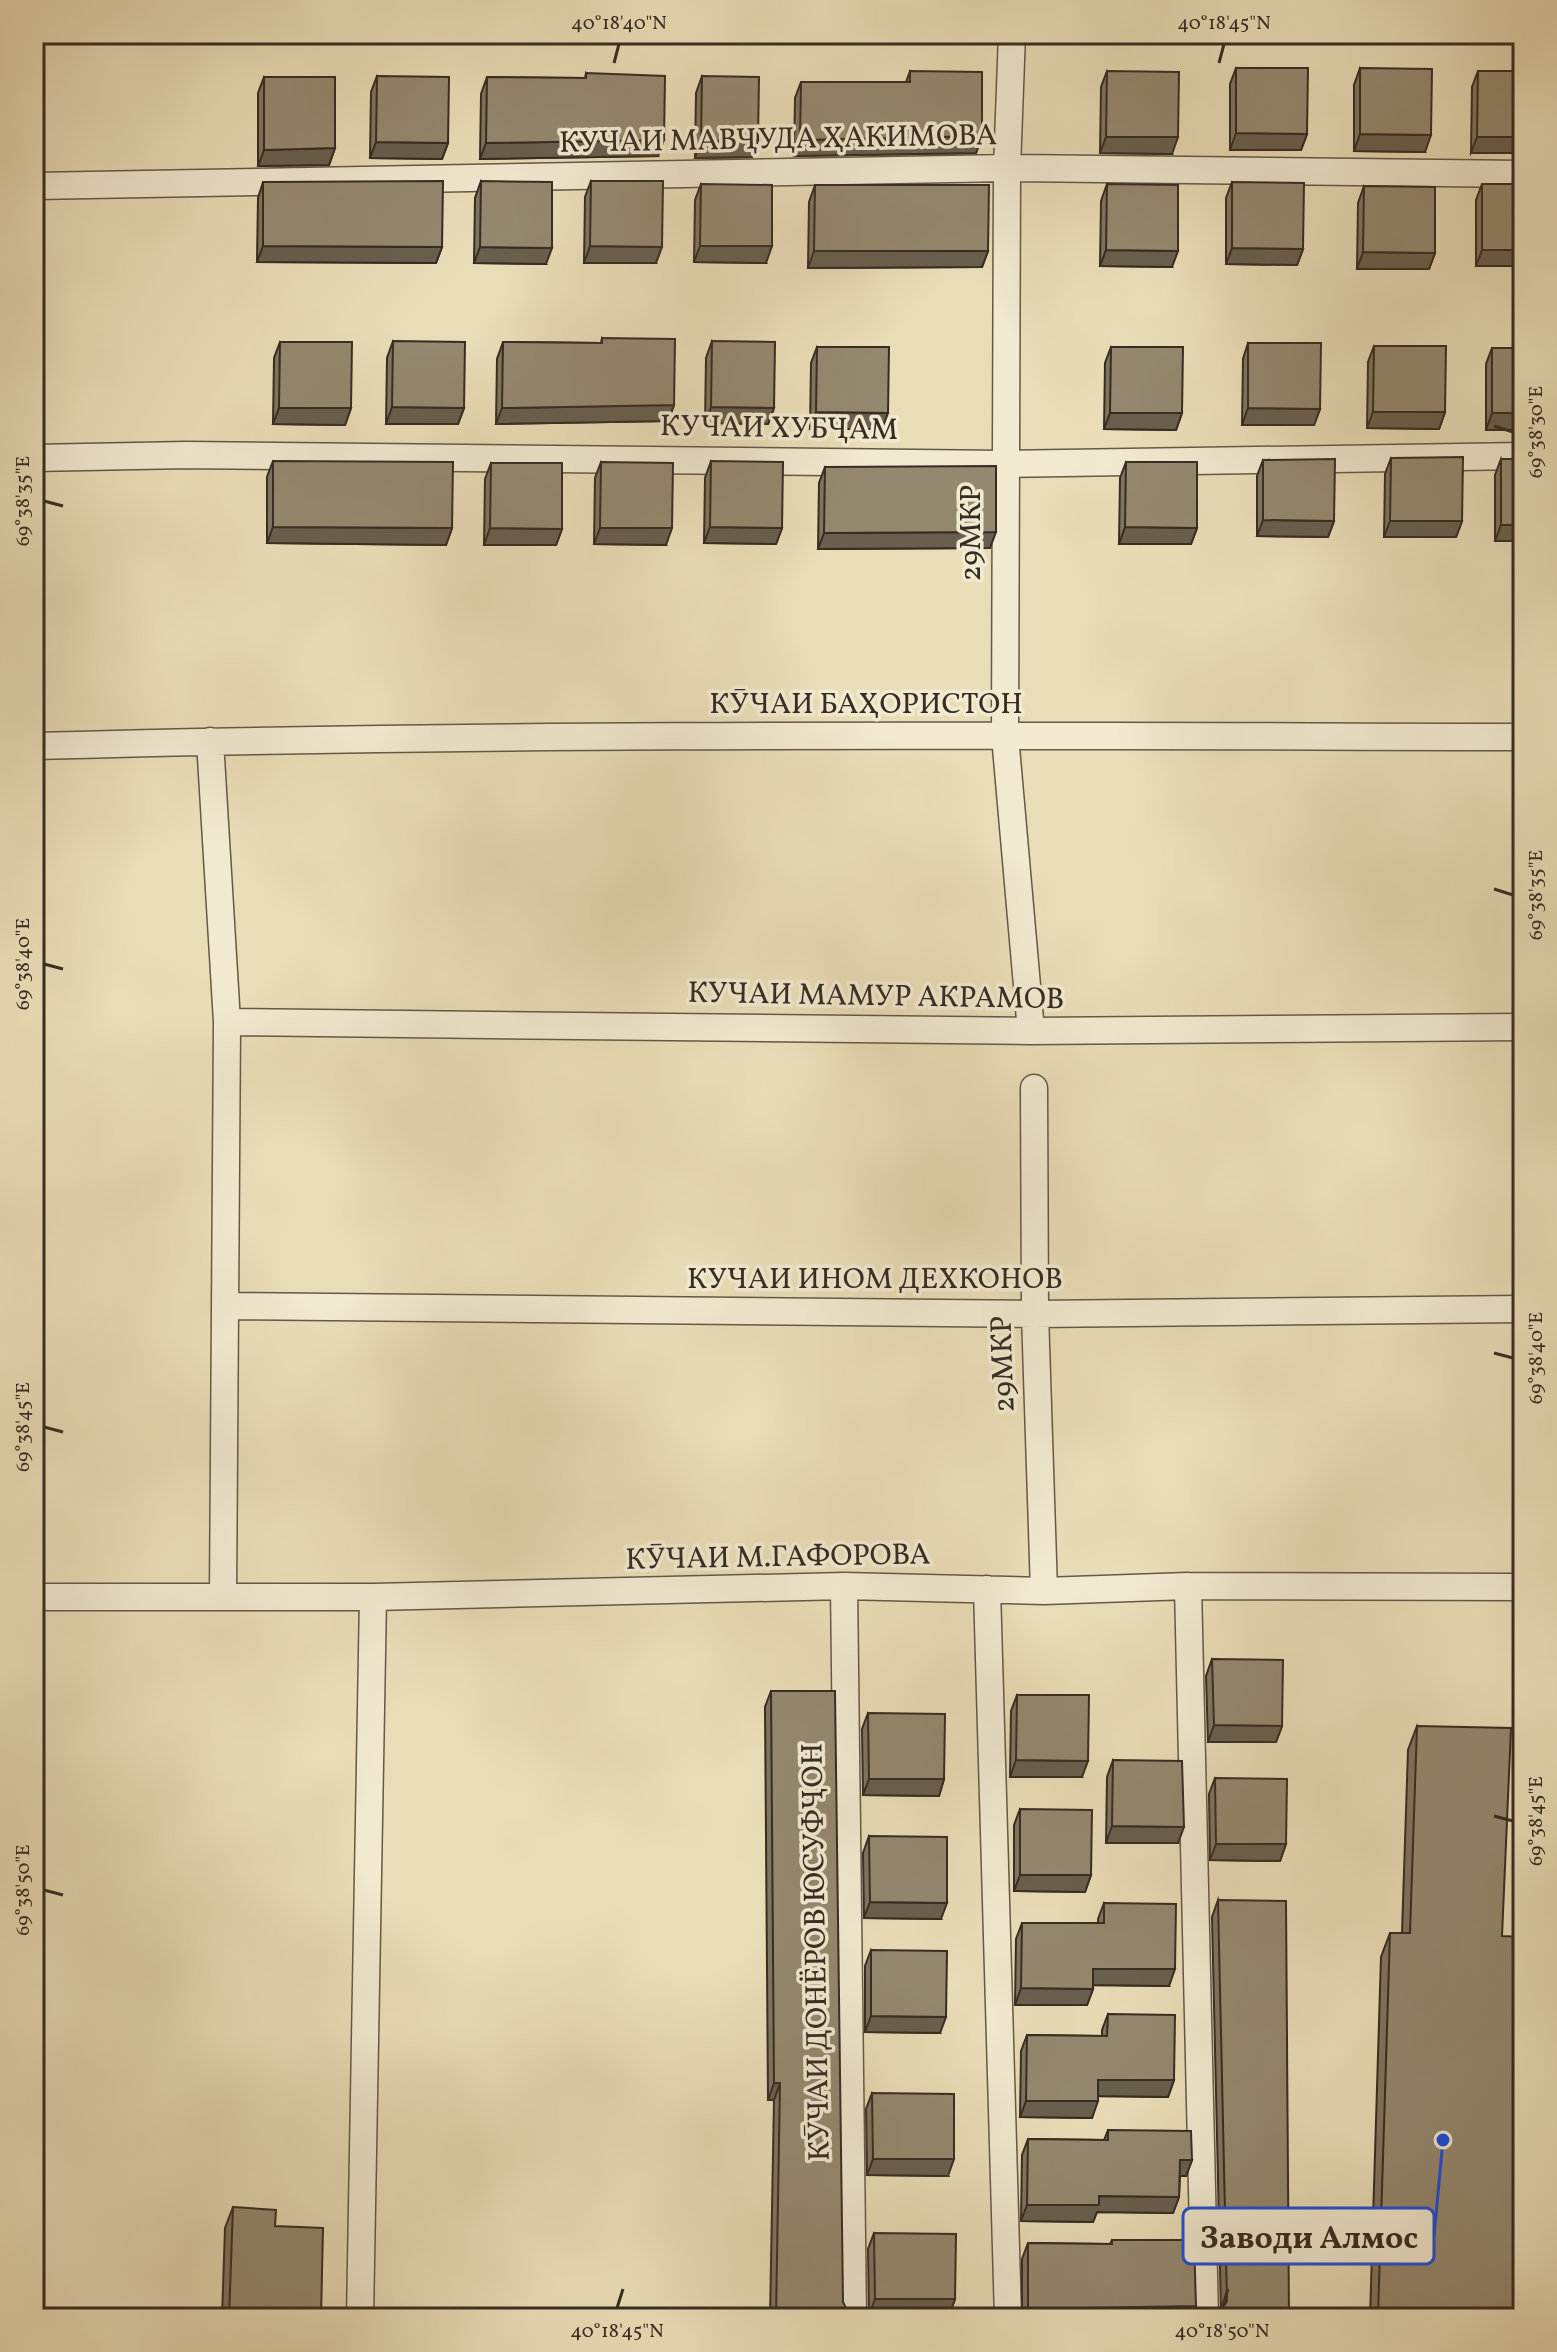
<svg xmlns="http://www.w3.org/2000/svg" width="1557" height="2352" viewBox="0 0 1557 2352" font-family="Vollkorn,serif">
<rect width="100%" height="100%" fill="#e9ddb7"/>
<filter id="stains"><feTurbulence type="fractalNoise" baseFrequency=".0025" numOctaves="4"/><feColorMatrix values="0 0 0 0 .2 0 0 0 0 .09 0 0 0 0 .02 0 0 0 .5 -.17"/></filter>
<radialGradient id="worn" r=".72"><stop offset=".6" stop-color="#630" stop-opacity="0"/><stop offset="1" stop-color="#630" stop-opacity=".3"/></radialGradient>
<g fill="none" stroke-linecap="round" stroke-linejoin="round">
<defs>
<path id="minor" d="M1012,34L1007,168L1005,736L1031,1031
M34,186L1007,168L1523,174
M34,458L186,455L1004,464L1523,456
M210,741L227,1022L223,1597
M34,746C530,732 1027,736 1523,737
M227,1022L1031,1031L1523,1027
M1034,1088L1035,1314L1044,1591
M226,1306L1035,1314L1523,1309
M844,1586L853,2318
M1188,1586L1205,2318
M987,1589L1008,2318
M34,1597H373L844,1586L1044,1591L1188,1586L1523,1587
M360,2318L373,1597
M1522,2318L1523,2294"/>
</defs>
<!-- minor casing -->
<use href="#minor" stroke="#645847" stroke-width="29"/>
<!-- minor -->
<use href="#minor" stroke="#f1e9d0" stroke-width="26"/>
</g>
<!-- wall -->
<path fill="#7f755f" stroke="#372c22" stroke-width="2" d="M1236,68L1307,134L1301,150H1230V84Z
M1360,68L1425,152L1354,151V85Z
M910,71L982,136L976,153L794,156L795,98L801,82H906Z
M1107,71L1172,154L1100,153L1101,87Z
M1478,71H1523L1471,153L1472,87Z
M586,73L658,156L480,159L481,94L487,77L585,78Z
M377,76L448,143L442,159L370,158L371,92Z
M702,76L758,140L752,157L695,158L696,93Z
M264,77L335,148L329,165L258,166V93Z
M481,181L546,264L474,263L475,198Z
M591,181L656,263H584L585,197Z
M263,182L442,247L436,263L257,262L258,198Z
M1232,182L1303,249L1297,265L1226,264V198Z
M701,184L766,263L694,262L695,200Z
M1107,184L1172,267L1100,266L1101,201Z
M1482,184H1523V266H1476V200Z
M815,185L988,251L982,267L808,268L809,202Z
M1364,186L1435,253L1429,269H1357L1358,203Z
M602,338L674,405L668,421L496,424L497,359L503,342L601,343Z
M393,341L464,408L458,424H386L387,358Z
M712,341L774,408L768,424L705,423L706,358Z
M280,342L351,408L345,425L273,424L274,358Z
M1248,343L1320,409L1314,425H1242L1243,359Z
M1374,346L1445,412L1439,429L1367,428L1368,362Z
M817,347L882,429H810L811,363Z
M1111,347L1182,413L1176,430L1104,429L1105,363Z
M1492,348H1523V430H1486V364Z
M1391,458L1462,521L1456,537H1384L1385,474Z
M1501,459L1523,541H1495V475Z
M1263,460L1334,521L1328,537L1257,536V476Z
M273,461L452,528L446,545L267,543V477Z
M711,461L782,528L776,544L704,543L705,478Z
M601,462L666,545L594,544L595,478Z
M1126,462L1197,528L1191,544H1119L1120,478Z
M491,463L562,529L556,545H484L485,479Z
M825,467L990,548L818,549L819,483Z
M1212,1659L1282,1726L1276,1742H1208L1206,1676Z
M771,1691L843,2302L848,2318H770L774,2100H768L765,1707Z
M1017,1695L1082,1777H1010L1011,1711Z
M868,1713L944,1779L939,1796L863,1795L862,1729Z
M1417,1726L1502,1936L1513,2318H1370L1381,1957L1390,1933H1402L1408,1750Z
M1113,1760L1178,1843H1106L1107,1777Z
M1215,1778L1286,1844L1280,1861L1210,1860L1209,1794Z
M1020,1809L1091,1875L1085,1892L1014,1891V1825Z
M869,1836L941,1919L864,1918L863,1853Z
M1218,1900L1289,2318H1217L1221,2311L1212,1917Z
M1104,1903L1169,1986L1093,1985V1989L1087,2005H1015L1016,1939L1022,1923H1098V1919Z
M871,1950L940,2033L865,2032V1966Z
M1108,2014L1174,2080L1168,2097L1098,2096L1092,2118L1020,2117L1021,2051L1027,2035L1102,2036V2030Z
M872,2093L948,2176L867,2175L866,2109Z
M1108,2130L1192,2160L1186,2176H1180L1179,2197L1173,2213L1097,2212L1093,2222L1021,2221L1022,2155L1028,2139L1104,2140Z
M233,2207L275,2226L321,2318H222L225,2228Z
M874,2233L955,2299L949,2316L869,2315L868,2249Z
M1112,2240L1196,2306L1192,2318H1022V2259L1028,2243L1110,2244Z"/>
<!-- shaded-wall -->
<path fill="#685f4e" stroke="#372c22" stroke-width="2" d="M1236,133L1307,134L1301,150H1230Z
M1360,134L1431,135L1425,152L1354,151Z
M982,136L976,153L794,156L800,140Z
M1106,137H1178L1172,154L1100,153Z
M1477,137H1523V153H1471Z
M664,140L658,156L480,159L486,143Z
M758,140L752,157L695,158L701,141Z
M376,142L448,143L442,159L370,158Z
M335,148L329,165L258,166L264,150Z
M263,246L442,247L436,263L257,262Z
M590,246L662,247L656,263H584Z
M700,246H772L766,263L694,262Z
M480,247L552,248L546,264L474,263Z
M1232,248L1303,249L1297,265L1226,264Z
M1106,250L1178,251L1172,267L1100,266Z
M1482,250H1523V266H1476Z
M814,251H988L982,267L808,268Z
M1363,252L1435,253L1429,269H1357Z
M674,405L668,421L496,424L502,408Z
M392,407L464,408L458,424H386Z
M711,407L774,408L768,424L705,423Z
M279,408H351L345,425L273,424Z
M1248,408L1320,409L1314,425H1242Z
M816,412L888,413L882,429H810Z
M1373,412H1445L1439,429L1367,428Z
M1110,413H1182L1176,430L1104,429Z
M1492,413H1523V430H1486Z
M1263,520L1334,521L1328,537L1257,536Z
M1390,521H1462L1456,537H1384Z
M1501,525H1523V541H1495Z
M273,527L452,528L446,545L267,543Z
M710,527L782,528L776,544L704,543Z
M1125,527L1197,528L1191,544H1119Z
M490,528L562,529L556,545H484Z
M600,528H672L666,545L594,544Z
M996,532L990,548L818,549L824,533Z
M1214,1725L1282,1726L1276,1742H1208Z
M1016,1760L1088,1761L1082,1777H1010Z
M869,1779H944L939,1796L863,1795Z
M1112,1826L1184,1827L1178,1843H1106Z
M1216,1844H1286L1280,1861L1210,1860Z
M1020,1875H1091L1085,1892L1014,1891Z
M870,1902L947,1903L941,1919L864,1918Z
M1093,1969H1175L1169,1986L1087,1985Z
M1021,1988L1093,1989L1087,2005H1015Z
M871,2016L946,2017L940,2033L865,2032Z
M1098,2080H1174L1168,2097L1092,2096Z
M774,2083H780L774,2100H768Z
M1026,2101H1098L1092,2118L1020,2117Z
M873,2159H954L948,2176L867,2175Z
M1180,2160H1192L1186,2176H1174Z
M1099,2196L1179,2197L1173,2213L1097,2212L1093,2222L1021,2221L1027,2205Z
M875,2299H955L949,2316L869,2315Z
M1196,2306L1192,2318H1025L1028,2309Z"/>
<!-- building -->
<path fill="#94886f" stroke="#372c22" stroke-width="2" d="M1236,68H1308L1307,134L1236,133Z
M1360,68L1432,69L1431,135L1360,134Z
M910,71L982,72V136L800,140L801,82H910Z
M1107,71L1179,72L1178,137H1106Z
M1478,71H1523V137H1477Z
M586,73L665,76L664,140L486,143L487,77L586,78Z
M377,76L449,77L448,143L376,142Z
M702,76L759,77L758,140L701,141Z
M264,77H335V148L264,150Z
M443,181L442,247L263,246V182Z
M481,181L552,182V248L480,247Z
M591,181H663L662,247L590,246Z
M1232,182L1304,183L1303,249L1232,248Z
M701,184L772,185V246H700Z
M1107,184L1178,185V251L1106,250Z
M1482,184H1523V250H1482Z
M815,185H989L988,251H814Z
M1364,186L1435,187V253L1363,252Z
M602,338L675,339L674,405L502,408L503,342L602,343Z
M393,341L465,342L464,408L392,407Z
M712,341L775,342L774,408L711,407Z
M280,342H352L351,408H279Z
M1248,343H1321L1320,409L1248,408Z
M1374,346H1446L1445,412H1373Z
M817,347H889L888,413L816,412Z
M1111,347H1183L1182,413H1110Z
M1492,348H1523V413H1492Z
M1463,457L1462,521H1390L1391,458Z
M1335,459L1334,521L1263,520V460Z
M1501,459H1523V525H1501Z
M273,461L453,462L452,528L273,527Z
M711,461L783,462L782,528L710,527Z
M601,462L673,463L672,528H600Z
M1126,462H1197V528L1125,527Z
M491,463H562V529L490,528Z
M996,466V532L824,533L825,467Z
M1212,1659L1283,1660L1282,1726L1214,1725Z
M771,1691H835L843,2302L848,2312V2318H776L780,2083H774Z
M1017,1695H1089L1088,1761L1016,1760Z
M868,1713L945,1714L944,1779H869Z
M1417,1726L1511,1728L1502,1936L1523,1937V1997L1513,2318L1378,2317L1390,1933H1410Z
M1113,1760L1182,1761L1184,1827L1112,1826Z
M1215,1778L1287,1779L1286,1844H1216Z
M1020,1809L1092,1810L1091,1875H1020Z
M869,1836L947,1837V1903L870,1902Z
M1218,1900L1286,1901L1289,2318H1218V2316L1227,2301Z
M1104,1903L1176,1904L1175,1969H1093V1989L1021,1988L1022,1923H1104Z
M871,1950L947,1951L946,2017L871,2016Z
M1108,2014L1175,2015L1174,2080H1098V2101H1026L1027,2035L1107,2036Z
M872,2093L954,2094V2159H873Z
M1108,2130L1191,2131L1192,2160H1180L1179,2197L1099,2196V2205H1027L1028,2139L1108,2140Z
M233,2207L276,2210L275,2226L323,2228L321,2318H229Z
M874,2233L956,2234L955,2299H875Z
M1112,2240H1194L1196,2306L1028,2309V2243L1112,2244Z"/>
<!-- ticks -->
<path fill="none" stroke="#372c22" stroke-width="3" d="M614,63L619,44M1219,63L1224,44M1494,426L1513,432M44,501L63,506M1494,889L1513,895M44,964L63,969M1494,1353L1513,1358M44,1427L63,1432M1494,1816L1513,1821M44,1890L63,1895M617,2308L623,2289M1222,2308L1228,2289"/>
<g text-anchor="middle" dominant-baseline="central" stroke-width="7" stroke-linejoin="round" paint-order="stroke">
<!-- street labels -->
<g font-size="30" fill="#372c22" stroke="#f1e9d0">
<text transform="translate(778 140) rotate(-1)">КУЧАИ МАВҶУДА ҲАКИМОВА</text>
<text transform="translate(779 429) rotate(1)">КУЧАИ ХУБҶАМ</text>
<text transform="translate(972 533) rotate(-90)">29МКР</text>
<text x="866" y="705">КӮЧАИ БАҲОРИСТОН</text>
<text transform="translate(876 997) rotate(1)">КУЧАИ МАМУР АКРАМОВ</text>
<text x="875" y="1280">КУЧАИ ИНОМ ДЕХКОНОВ</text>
<text transform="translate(1004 1364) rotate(-92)">29МКР</text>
<text transform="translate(778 1558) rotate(-1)">КӮЧАИ М.ГАФОРОВА</text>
<text transform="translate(817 1952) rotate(-91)">КӮЧАИ ДОНЁРОВ ЮСУФҶОН</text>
</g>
</g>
<!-- callouts -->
<path fill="none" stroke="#1d4ed8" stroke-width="3" d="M1443 2140L1434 2236"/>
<circle fill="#1d4ed8" stroke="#f1e9d0" stroke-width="3" cx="1443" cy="2140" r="8"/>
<rect fill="#f1e9d0" stroke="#1d4ed8" stroke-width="3" x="1183" y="2208" width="251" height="56" rx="8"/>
<g font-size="32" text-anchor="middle" font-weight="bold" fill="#372c22">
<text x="1309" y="2248">Заводи Алмос</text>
</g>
<!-- margin -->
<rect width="1557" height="2352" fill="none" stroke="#e9ddb7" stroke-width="88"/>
<rect x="44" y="44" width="1469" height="2264" fill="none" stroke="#372c22" stroke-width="3"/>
<g font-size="20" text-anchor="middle" fill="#372c22">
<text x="619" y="29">40°18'40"N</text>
<text x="1224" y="29">40°18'45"N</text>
<text transform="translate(1535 432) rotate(-90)" y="7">69°38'30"E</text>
<text transform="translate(22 501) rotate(-90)" y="7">69°38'35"E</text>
<text transform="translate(1535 895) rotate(-90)" y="7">69°38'35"E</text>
<text transform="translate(22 964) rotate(-90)" y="7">69°38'40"E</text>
<text transform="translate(1535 1358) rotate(-90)" y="7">69°38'40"E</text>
<text transform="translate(22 1427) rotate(-90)" y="7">69°38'45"E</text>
<text transform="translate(1535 1821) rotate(-90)" y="7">69°38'45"E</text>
<text transform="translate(22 1890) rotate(-90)" y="7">69°38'50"E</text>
<text x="617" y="2337">40°18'45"N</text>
<text x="1222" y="2337">40°18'50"N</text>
</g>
<rect width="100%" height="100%" filter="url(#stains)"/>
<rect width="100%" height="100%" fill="url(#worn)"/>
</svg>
